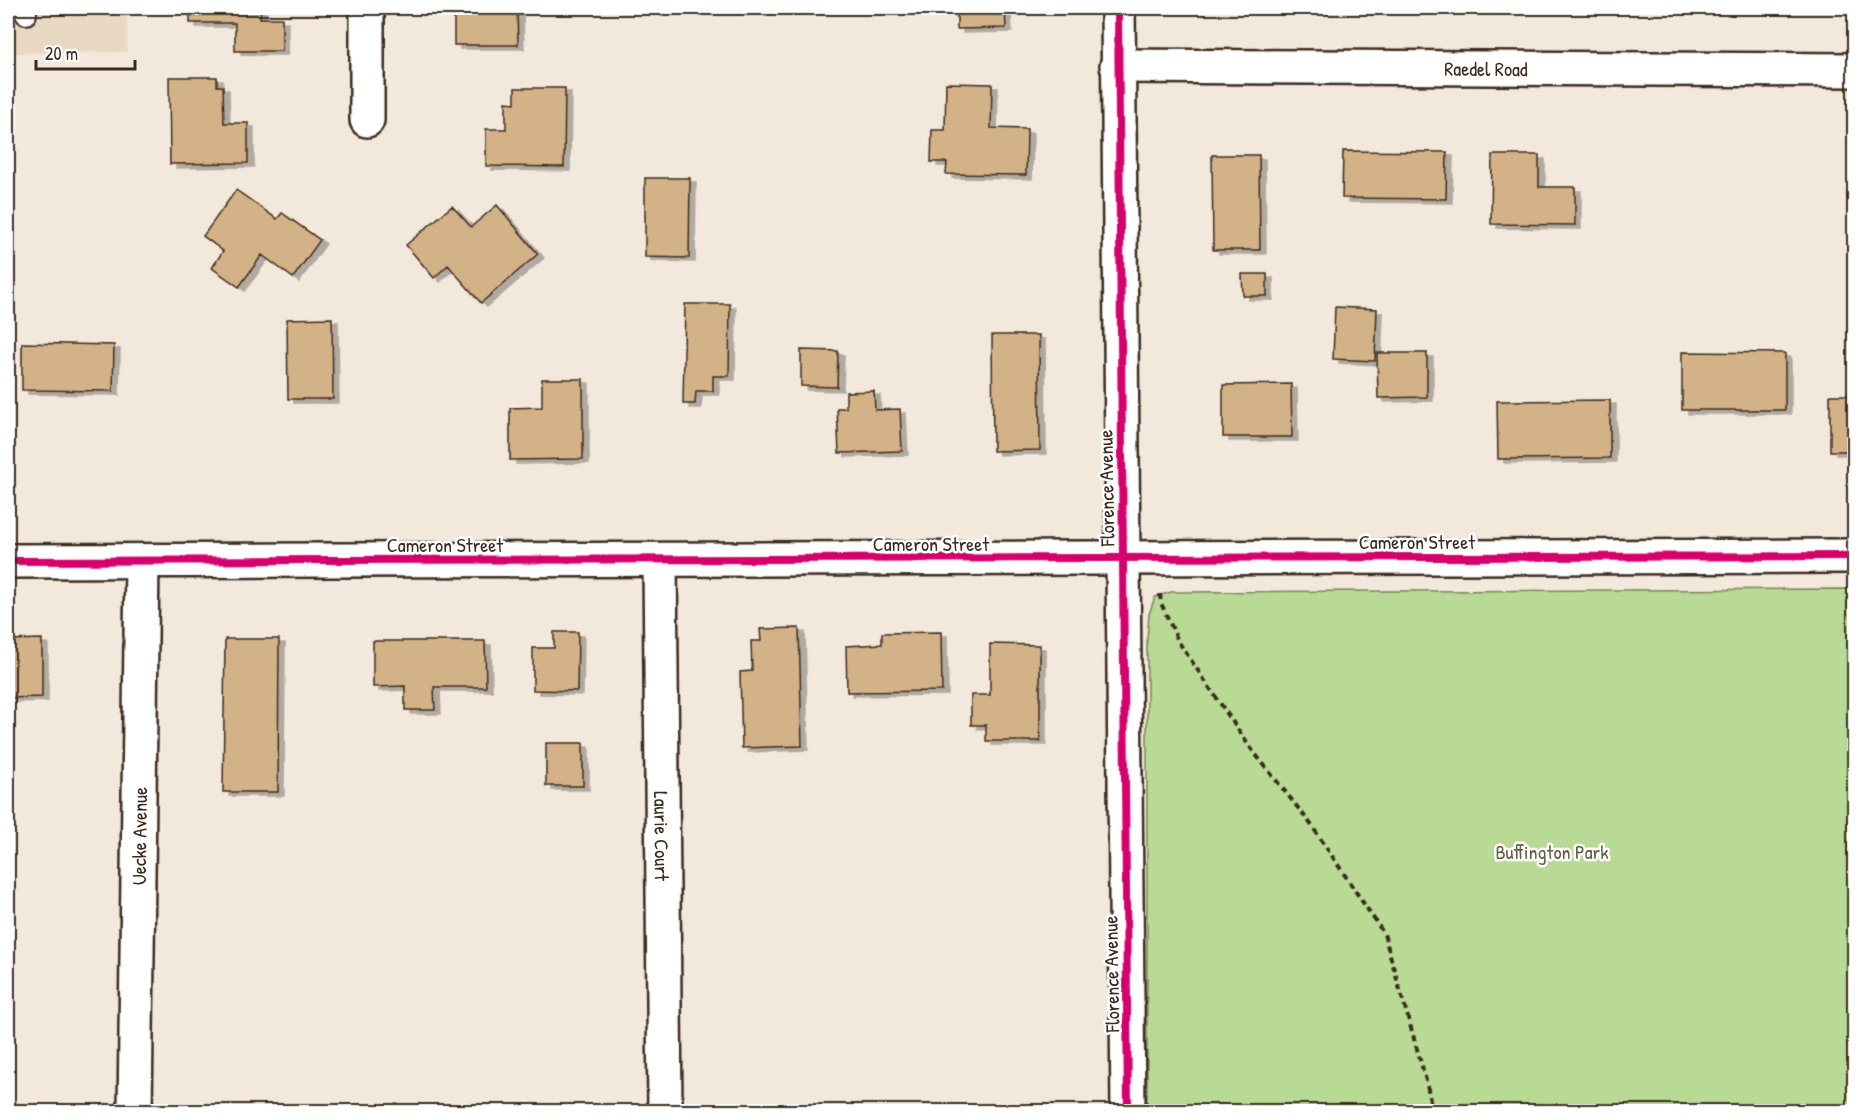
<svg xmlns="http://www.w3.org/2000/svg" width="1862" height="1119" viewBox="0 0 1862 1119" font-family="'Patrick Hand',sans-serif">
<defs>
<filter id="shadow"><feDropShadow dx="6" dy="4" stdDeviation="0" flood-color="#0004"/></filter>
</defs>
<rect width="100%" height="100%" fill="#f2e8db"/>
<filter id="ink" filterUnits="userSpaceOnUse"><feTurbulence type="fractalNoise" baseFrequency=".0167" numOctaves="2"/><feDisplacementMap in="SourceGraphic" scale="12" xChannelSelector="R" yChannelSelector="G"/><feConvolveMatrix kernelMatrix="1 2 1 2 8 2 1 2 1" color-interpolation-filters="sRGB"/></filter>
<g filter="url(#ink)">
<!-- built -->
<path fill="#e9d8c2" d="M8,8H127V52L8,53Z"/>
<!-- green -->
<path fill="#b8da94" stroke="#7a8259" stroke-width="1.5" d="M1854,589V1111H1147V639L1149,614L1155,597L1171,592Z"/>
<!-- building -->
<path fill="#d4b287" stroke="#3b2a1e" stroke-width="1.5" filter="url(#shadow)" d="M190,8H261L260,18H282V51H235V23H190Z
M454,8H517L518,45H454Z
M957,8H1005L1006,28L957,29Z
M169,77H217V86H223L224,123H248V163L170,164Z
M946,83L992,84L991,128L1027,129L1026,175L946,174L947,162H931L932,130H945Z
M515,88H565L564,167L486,166V129H506V102L515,103Z
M1343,151L1447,152L1446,199L1342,198Z
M1212,155H1259L1260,250H1213Z
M1492,155H1539V187H1575V225L1491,224Z
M645,178H690L689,258L645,257Z
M236,190L277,219L282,213L320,240L293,278L262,255L239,287L212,268L223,251L203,236Z
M497,205L538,254L481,303L448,265L434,278L406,245L452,206L471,227Z
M1242,274H1267V296H1243Z
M685,304H730L729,376H713V391H696L695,404H683Z
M1335,307L1377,309L1375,361L1333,359Z
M332,318L333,399H288L287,319Z
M992,335H1039L1040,450L993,451Z
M22,343L114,345L113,391L22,390Z
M801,350L838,351L837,387L801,386Z
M1682,352L1785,353V410H1682Z
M1377,353H1427V397L1378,398Z
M542,379H583V459L510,460V408L542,407Z
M1291,384L1292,437H1223V385Z
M874,391L875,410L900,409L902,451L839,453L837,408H846V392Z
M1830,395H1854V451H1830Z
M1610,400V458L1498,459L1497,401Z
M799,628L802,746L742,748L740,672L752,671L751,641H761L760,629Z
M554,632H578L577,691L533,690V648H554Z
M941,632L942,691L847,692L846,646L882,644V633Z
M42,639V697L8,698V640Z
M225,639H279L278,792H223Z
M373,641H485L486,687H434L435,710H405V686L373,687Z
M990,644L1040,645V741H986V725H971V695H990Z
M546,743H583V786H546Z"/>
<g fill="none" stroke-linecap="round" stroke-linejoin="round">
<defs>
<path id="service" d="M26,8V14"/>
<g id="minor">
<path d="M1118,8L1128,1112"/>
<path id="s1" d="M1117,66L1854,70"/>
<path d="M367,120V8"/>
<path id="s2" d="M660,560L665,1112"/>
<path id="s3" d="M135,1112L142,561"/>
</g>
<path id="secondary" d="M8,561L1854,556"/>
</defs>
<!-- service casing -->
<use href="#service" stroke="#3b2a1e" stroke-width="24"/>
<!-- minor casing -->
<use href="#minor" stroke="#3b2a1e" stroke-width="38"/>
<!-- secondary casing -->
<use href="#secondary" stroke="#3b2a1e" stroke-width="38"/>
<!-- path -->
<path stroke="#3b2a1e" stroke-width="4" stroke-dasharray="6 4.5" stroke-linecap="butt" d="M1160,594L1161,603L1178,641L1249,746L1310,823L1384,934L1427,1084L1432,1112"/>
<!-- service -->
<use href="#service" stroke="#fff" stroke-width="20"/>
<!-- minor -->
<use href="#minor" stroke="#fff" stroke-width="33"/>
<!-- secondary -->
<use href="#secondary" stroke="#fff" stroke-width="33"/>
<defs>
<path id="cycleway" d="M1118,8L1128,1112
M8,561L1854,556"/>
</defs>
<!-- cycleway casing -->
<use href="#cycleway" stroke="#fff" stroke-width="11"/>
<!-- cycleway -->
<use href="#cycleway" stroke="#d6006c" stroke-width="8"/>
</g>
</g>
<g text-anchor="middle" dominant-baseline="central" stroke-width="5" stroke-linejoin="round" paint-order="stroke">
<!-- street labels -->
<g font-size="20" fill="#3b2a1e" stroke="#fff">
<text stroke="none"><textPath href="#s1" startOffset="369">Raedel Road</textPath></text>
<text transform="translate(1106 488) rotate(-91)">Florence Avenue</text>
<text x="1417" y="541">Cameron Street</text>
<text x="931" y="543">Cameron Street</text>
<text x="445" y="544">Cameron Street</text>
<text stroke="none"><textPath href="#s3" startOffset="276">Uecke Avenue</textPath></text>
<text stroke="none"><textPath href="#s2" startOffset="276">Laurie Court</textPath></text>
<text transform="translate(1111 974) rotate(-91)">Florence Avenue</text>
</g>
<!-- park labels -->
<g font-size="20" fill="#605f41" stroke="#fff">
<text x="1552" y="851">Buffington Park</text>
</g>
</g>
<!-- margin -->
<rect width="1862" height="1119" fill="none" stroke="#fff" stroke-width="30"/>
<rect x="15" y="15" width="1832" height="1089" fill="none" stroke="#3b2a1e" stroke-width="2" filter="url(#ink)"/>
<!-- scale -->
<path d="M36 60v9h99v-9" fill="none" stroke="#3b2a1e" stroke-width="3"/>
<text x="45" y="60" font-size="18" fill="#3b2a1e" stroke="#ffffff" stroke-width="4.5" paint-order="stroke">20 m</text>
</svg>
